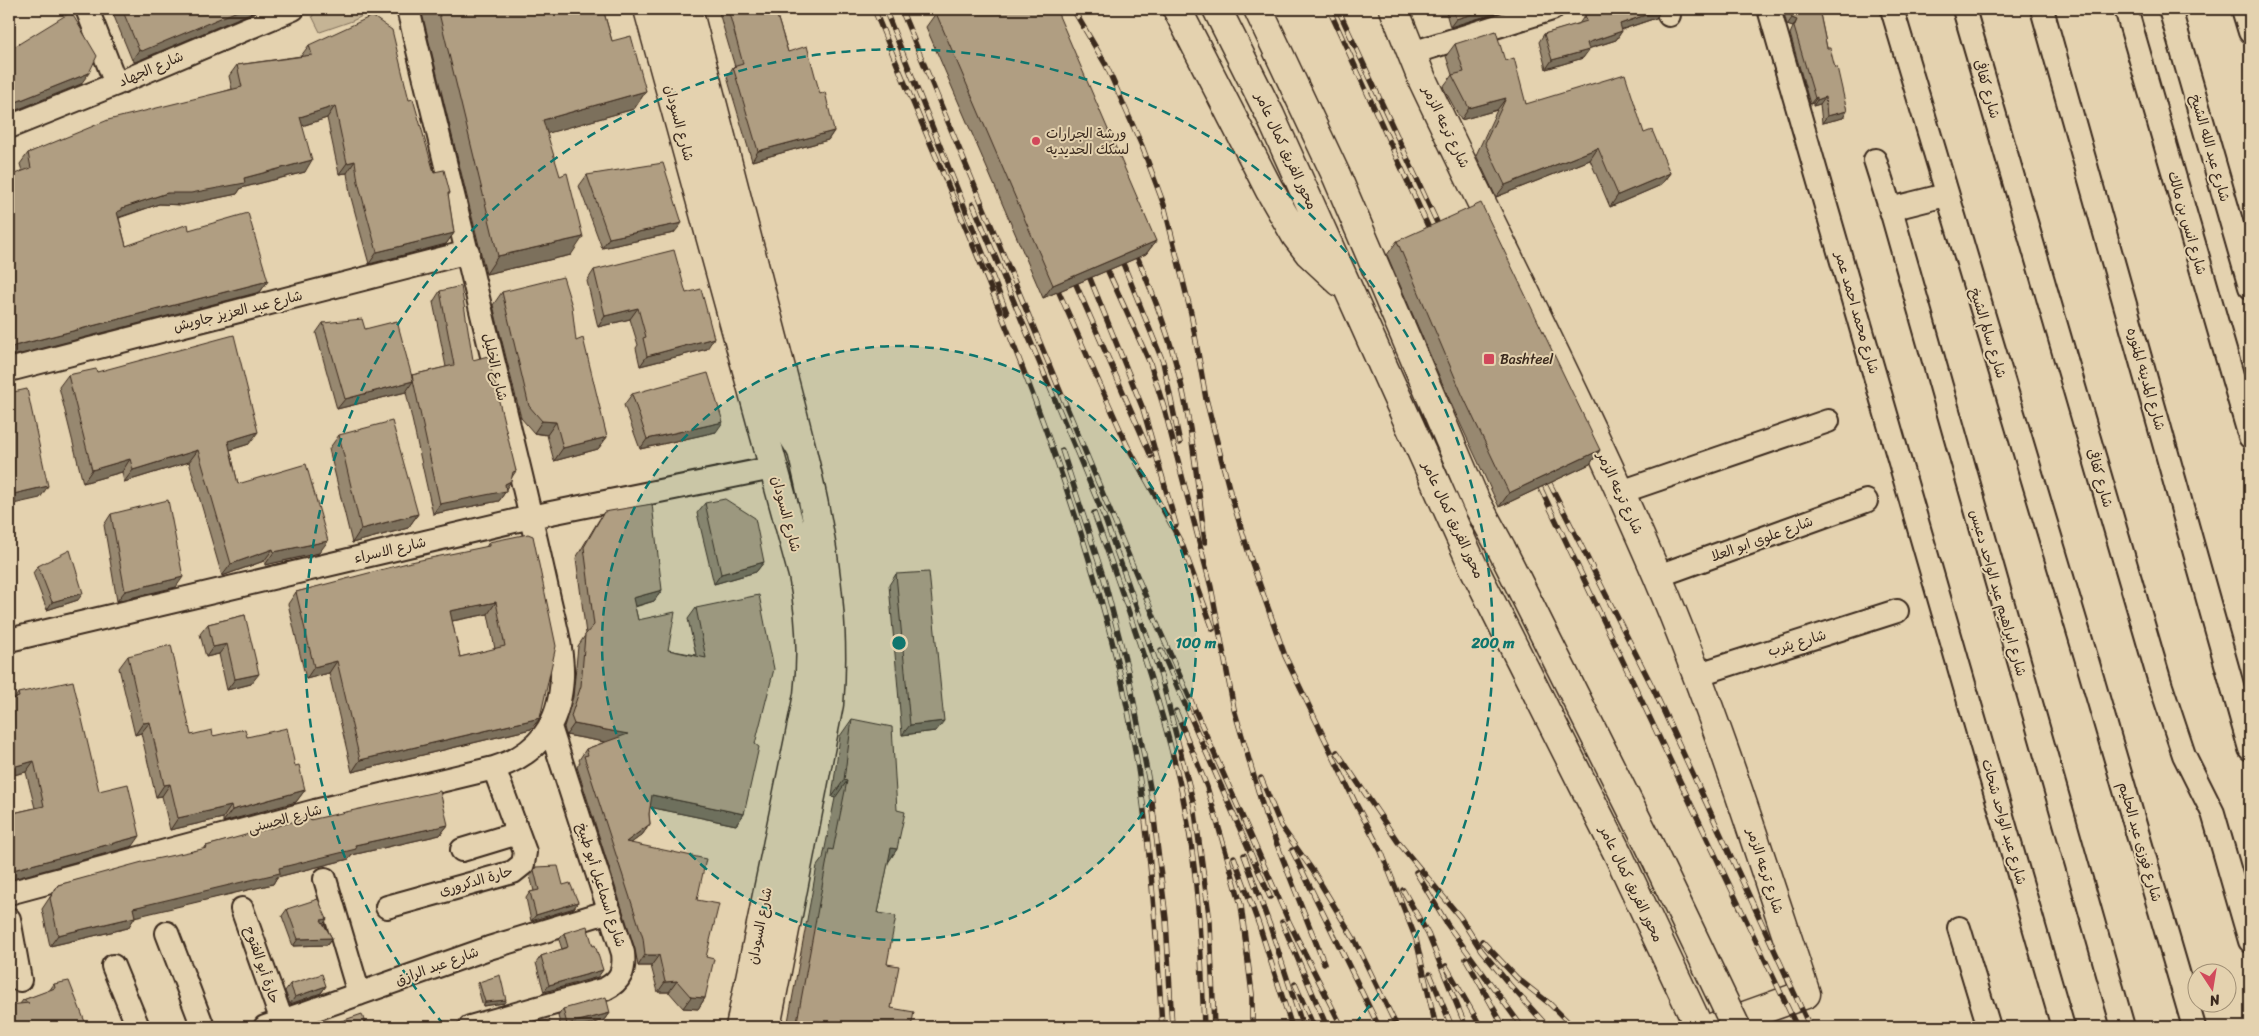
<svg xmlns="http://www.w3.org/2000/svg" width="2259" height="1036" viewBox="0 0 2259 1036" font-family="Sriracha,'Playpen Sans Arabic',sans-serif">
<rect width="100%" height="100%" fill="#e4d2af"/>
<filter id="ink" filterUnits="userSpaceOnUse"><feTurbulence type="fractalNoise" baseFrequency=".02" numOctaves="2"/><feDisplacementMap in="SourceGraphic" scale="10" xChannelSelector="R" yChannelSelector="G"/><feConvolveMatrix kernelMatrix="1 2 1 2 8 2 1 2 1" color-interpolation-filters="sRGB"/></filter>
<g filter="url(#ink)">
<!-- green -->
<path fill="#c5b495" stroke="#806f5a" d="M323,9H377L352,21L320,32L312,16Z"/>
<g fill="none" stroke-linecap="round" stroke-linejoin="round">
<defs>
<path id="minor" d="M87,9L116,84
M1667,9L1669,15
M1769,9L2063,1027
M1892,9L2086,657L2194,1027
M1964,9L2161,686L2184,755L2213,813L2250,941
M2042,9L2250,749
M2126,9L2250,437
M2170,9L2250,287
M2243,9L2250,32
M1412,53L1552,9
M9,127L116,84L293,9
M1875,160L1893,217
M1946,195L1902,206L1894,212L1893,217L2123,1027
M9,370L468,252
M1621,492L1828,421
M1658,576L1866,501
M9,640L531,517L773,468
M1696,675L1897,611
M462,850L518,833
M325,879L359,994
M9,893L315,811L494,768C539,754 560,724 562,677C563,651 555,624 549,598C539,553 529,508 518,463C481,312 445,160 408,9
M387,907L513,872L523,864L525,852L494,768
M242,909L282,1021
M9,919L20,980
M1959,928L1989,1027
M167,933L203,1027
M113,966L138,1027
M265,1027L489,948L610,911
M470,1027L605,989C621,981 625,970 623,953L550,727"/>
<path id="tertiary" d="M1394,9L1422,79C1500,244 1585,407 1657,575C1715,712 1759,853 1806,994L1714,1027"/>
<path id="primary" d="M648,9L803,575C811,616 813,654 808,695L740,1027
M688,9C717,118 745,228 773,338C804,457 840,580 829,704L766,1027"/>
<path id="trunk" d="M670,9L714,169L769,387L779,413L801,449"/>
<path id="motorway" d="M1177,9L1269,189L1296,236L1309,253L1340,282
M1217,9L1270,115L1473,566L1618,854L1699,1027
M1258,9L1337,177L1476,502L1501,548"/>
</defs>
<!-- minor casing -->
<use href="#minor" stroke="#3b2a1e" stroke-width="26"/>
<!-- tertiary casing -->
<use href="#tertiary" stroke="#3b2a1e" stroke-width="31"/>
<!-- primary casing -->
<use href="#primary" stroke="#3b2a1e" stroke-width="31"/>
<!-- trunk casing -->
<use href="#trunk" stroke="#3b2a1e" stroke-width="31"/>
<!-- motorway casing -->
<use href="#motorway" stroke="#3b2a1e" stroke-width="31"/>
<!-- minor -->
<use href="#minor" stroke="#e4d2af" stroke-width="22"/>
<!-- tertiary -->
<use href="#tertiary" stroke="#e4d2af" stroke-width="28"/>
<!-- primary -->
<use href="#primary" stroke="#e4d2af" stroke-width="28"/>
<!-- trunk -->
<use href="#trunk" stroke="#e4d2af" stroke-width="28"/>
<!-- motorway -->
<use href="#motorway" stroke="#e4d2af" stroke-width="28"/>
<defs>
<path id="rail" d="M874,9C962,223 1062,435 1117,661C1146,780 1155,905 1162,1027
M885,9L1007,313
M901,9L1160,631L1290,924L1342,1027
M1073,9L1106,65L1142,146L1164,205L1191,313L1206,399L1230,492L1250,557L1285,656L1355,802L1381,851L1416,939L1436,1027
M1329,9L1432,235
M1338,9L1441,231
M973,204L1105,519L1161,676L1194,805L1210,922L1214,1027
M1132,245C1149,283 1164,321 1175,360C1192,419 1197,482 1205,542
M1118,251L1163,362L1180,443
M1102,258L1150,363L1165,411L1211,587L1234,709L1265,814L1324,963
M1085,266L1143,409L1176,525
M1071,273L1151,456
M1053,279L1127,445L1182,544L1213,629
M1062,450L1104,579L1128,671L1151,793L1166,919L1172,1027
M1549,482L1652,686L1810,1027
M1540,487L1797,1027
M1094,513C1127,607 1162,700 1183,798C1199,873 1201,951 1204,1027
M1161,650L1270,897
M1176,711L1207,787L1241,905L1252,994V1027
M1337,752L1398,842L1460,917L1481,950L1509,984L1548,1027
M1261,778L1281,826L1313,871L1354,939L1397,1027
M1292,850L1379,1027
M1244,855L1270,926L1303,1027
M1234,857L1259,925L1292,1027
M1416,872L1447,924L1522,1027
M1403,890L1428,934L1466,1027
M1282,922L1327,1027
M1482,941L1517,978L1550,1004L1573,1027
M1466,959L1504,1027
M1446,966L1481,1027
M1430,974L1452,1027
M1295,984L1314,1027"/>
</defs>
<!-- rail casing -->
<use href="#rail" stroke="#3b2a1e" stroke-width="5.5"/>
<!-- rail -->
<use href="#rail" stroke="#e4d2af" stroke-width="4" stroke-dasharray="11" stroke-linecap="butt"/>
<defs>
<path id="motorway-bridge" d="M1501,548L1647,840L1736,1027"/>
</defs>
<!-- motorway-bridge casing -->
<use href="#motorway-bridge" stroke="#3b2a1e" stroke-width="31" stroke-linecap="butt"/>
<!-- motorway-bridge -->
<use href="#motorway-bridge" stroke="#e4d2af" stroke-width="28"/>
</g>
<!-- wall -->
<path fill="#978870" stroke="#3b2a1e" fill-rule="evenodd" d="M111,9H260L135,62L132,60Z
M421,9H603L612,41L646,91L634,109L547,133L571,255L486,274Z
M718,9H775L788,52L820,94L834,131L828,140L752,161L727,77L733,67H735Z
M1445,9H1509L1450,27Z
M1583,9H1662L1656,18L1621,30L1622,31L1616,40L1588,49L1583,58L1546,69L1539,42L1544,34L1579,24L1585,15Z
M1783,9H1819L1827,48L1835,68L1847,111L1843,118L1822,123L1820,104L1813,106V103L1810,104L1790,34L1793,27L1787,25Z
M936,13L1156,241L1146,254L1043,298L926,27Z
M1455,44L1505,61L1526,104L1644,133L1670,173L1661,185L1610,207L1590,160L1496,197L1476,155L1497,110L1461,120L1443,87L1452,75L1446,56Z
M309,45L409,100L434,172L450,193L448,196L454,233L446,244L369,264L350,194L347,173L339,174L327,118L302,126L305,172L241,188L237,194L183,205L159,204L119,218L126,246L189,230L268,281L260,292L9,357L22,171L20,164L28,153L232,89L229,76L237,65L301,56Z
M587,175L674,233L602,248L579,186Z
M1397,241L1600,450L1590,464L1499,507L1453,408L1387,255Z
M594,270L686,293L707,349L640,366L636,348L638,345L630,319L598,327L587,281Z
M440,291L473,360L516,471L512,477L506,489V491L499,501L433,514L406,392L337,409L316,333L323,323L365,329L412,375L446,367L433,302Z
M502,292L576,341L607,437L598,449L554,461L547,435L534,433L521,418L493,305Z
M97,372L249,444L230,450L238,484L319,553L265,565L264,561L222,576L189,462L124,482L122,472L83,483L59,387L68,375Z
M632,394L716,432L640,449L624,405Z
M339,435L418,514L408,528L352,543L329,449Z
M705,503L764,562L756,572L714,584L697,513Z
M604,512L662,590L654,601L635,607L638,620L668,650L696,655L688,619L696,608L755,744L744,814L736,825L650,807L649,814L650,824L642,835L631,843L697,900L706,957L705,998L698,1009L683,1008L669,992H658L651,966H638L635,949L577,767L580,762L579,760L586,749L605,742L566,735L564,727L573,697L578,646L586,634L576,558L597,523Z
M111,514L176,587L117,601L104,525Z
M489,542L531,729L352,772L329,673L306,679L288,604L296,592L486,547ZM488,614L495,649L460,657L452,621Z
M38,566L78,600L47,610L33,573Z
M896,574L936,731L902,735L889,585Z
M245,615L251,684L227,690L219,654L206,657L200,634L208,624Z
M128,656L191,735L247,737L295,766L305,790L296,802L223,822V818L170,830L162,796L156,797L141,733L135,735L119,668Z
M18,693L99,791L133,846L9,880V814L35,808L26,772L9,776V700L15,698Z
M852,719L897,849L888,862L878,913L887,964L891,1008L911,1027H787L817,866L823,858L835,798L832,797L840,736Z
M310,820L448,825L440,835L352,855L349,859L277,877L273,884L135,916V917L128,928L50,946L42,909L58,885L204,849L206,846Z
M534,870L563,885L578,902L574,908L531,921L526,898L530,892L534,891L530,876Z
M287,909L324,924L332,938L327,945L293,946L282,916Z
M564,933L593,946L598,977L544,992L536,963L541,956L562,949L559,940Z
M479,982L504,1003L483,1006L477,985Z
M54,984L87,1027L20,1004L23,1000L49,991Z
M290,984L326,986L321,993L290,1004L285,991Z
M563,1009L610,1013L605,1020L578,1027H561L558,1016Z"/>
<!-- shaded-wall -->
<path fill="#7b6f5b" stroke="#3b2a1e" d="M242,9H260L135,62L132,60L139,50Z
M1488,9H1509L1450,27L1456,19Z
M1662,9L1656,18L1614,32L1620,24Z
M1792,18L1797,20L1793,27L1787,25Z
M1622,31L1616,40L1581,51L1587,43Z
M1589,50L1583,58L1546,69L1552,60Z
M89,73L81,84L9,113V107L11,104Z
M646,91L634,109L531,138L543,120Z
M1817,97L1813,103L1810,104L1815,98Z
M1825,97L1820,104L1813,106L1817,100Z
M1506,98L1497,110L1461,120L1469,108Z
M335,106L327,118L292,129L300,117Z
M1847,111L1843,118L1822,123L1827,116Z
M834,131L828,140L752,161L758,151Z
M1598,148L1590,160L1496,197L1505,185Z
M312,160L305,172L241,188L237,194L183,205L159,204L117,218V212L122,208L167,193L244,178Z
M355,161L347,173L339,174L347,163Z
M1670,173L1661,185L1610,207L1618,195Z
M682,223L674,233L602,248L609,238Z
M454,233L446,244L369,264L377,252Z
M583,237L571,255L486,274L498,256Z
M1156,241L1146,254L1043,298L1053,285Z
M268,281L260,292L9,357V351L14,346Z
M638,308L630,319L598,327L605,316Z
M714,338L707,349L640,366L647,356Z
M413,381L406,392L337,409L345,399Z
M542,421L556,422L547,435L534,433Z
M723,422L716,432L640,449L647,439Z
M258,432L249,444L220,453L228,441Z
M607,437L598,449L554,461L563,448Z
M198,450L189,462L124,482L133,470Z
M1600,450L1590,464L1499,507L1509,493Z
M130,459L122,472L83,483L92,470Z
M511,481L504,492L506,491L499,501L433,514L440,504L505,484Z
M48,486L40,498L9,505V495Z
M418,514L408,528L352,543L361,529Z
M328,541L319,553L265,565L274,552Z
M273,549L264,561L222,576L231,564Z
M764,562L756,572L714,584L721,574Z
M183,577L176,587L117,601L125,591Z
M662,590L654,601L626,609L633,598Z
M83,593L78,600L47,610L52,602Z
M496,602L488,614L442,623L450,611Z
M227,644L219,654L206,657L213,647Z
M337,661L329,673L306,679L314,667Z
M259,674L251,684L227,690L235,679Z
M540,718L531,729L352,772L360,760Z
M944,721L936,731L902,735L910,725Z
M150,722L141,733L135,735L143,723Z
M574,724L628,734L621,745L566,735Z
M34,761L26,772L9,776V768Z
M844,780L847,781L835,798L832,797Z
M170,784L162,796L156,797L164,785Z
M305,790L296,802L223,822L232,810Z
M652,795L744,814L736,825L644,806Z
M231,806L223,818L170,830L178,818Z
M650,824L642,835L618,853L626,842Z
M448,825L440,835L352,855L349,859L277,877L273,884L126,919L133,908L279,868L355,845Z
M140,836L133,846L9,880V871Z
M891,848L897,849L886,866Z
M578,902L574,908L531,921L536,915Z
M135,917L128,928L50,946L58,935Z
M327,919L322,926L321,920Z
M332,938L327,945L293,946L298,939Z
M645,955H659L651,966H638Z
M603,970L598,977L544,992L549,985Z
M677,981L669,992H658L665,982Z
M326,986L321,993L290,1004L295,997Z
M691,997L705,998L698,1009L683,1008Z
M506,1000L504,1003L483,1006L485,1002Z
M610,1013L605,1020L578,1027H564L567,1024Z"/>
<!-- building -->
<path fill="#b09e82" stroke="#3b2a1e" fill-rule="evenodd" d="M122,9H242L142,51L139,50Z
M438,9H603L612,41L631,36L646,91L543,120L560,176L567,173L583,237L498,256Z
M728,9H775L788,52L807,46L820,94L825,92L834,131L758,151L733,67L743,64Z
M946,9H1056L1156,241L1053,285L936,13Z
M1453,9H1488L1456,19Z
M1592,9H1662L1620,24L1622,31L1587,43L1589,50L1552,60L1544,34L1587,21L1585,15L1593,12Z
M1789,9H1819L1827,48H1830L1835,68L1837,67L1847,111L1827,116L1825,97L1817,100V97L1815,98L1794,27L1797,20L1792,18Z
M71,12L97,56L89,73L11,104L9,107V50Z
M372,16L392,30L409,100L413,99L434,172L444,170L450,193H448L454,233L377,252L358,182L355,161L347,163L335,106L300,117L312,160L244,178L245,183L191,193H167L122,208V210L117,212L126,246L188,224L189,230L248,213L268,281L14,346L9,351V176L31,168L28,153L108,120L242,87L237,65L312,55L309,45Z
M1496,31L1505,61L1514,58L1526,104L1625,74L1644,133L1652,130L1670,173L1618,195L1598,148L1505,185L1485,143L1506,98L1469,108L1452,75L1464,72L1455,44Z
M663,163L682,223L609,238L587,175Z
M1481,203L1600,450L1509,493L1462,394L1397,241Z
M674,250L686,293L701,289L714,338L647,356L643,338L646,337L638,308L605,316L594,270Z
M563,277L572,306L576,341L583,338L607,437L563,448L556,422L542,421L529,406L502,292Z
M461,286L473,360L488,356L516,471L513,472L511,481L505,484L506,491L440,504L412,375L454,365L440,291Z
M362,319L365,329L397,321L413,381L345,399L323,323Z
M234,335L258,432L228,441L238,484L306,464L328,541L274,552L273,549L231,564L198,450L133,470L130,459L92,470L68,375L96,369L97,372Z
M708,373L723,422L647,439L632,394Z
M27,389L48,486L9,495V393Z
M392,421L418,514L361,529L339,435Z
M725,499L755,518L764,562L721,574L705,503Z
M168,500L183,577L125,591L111,514Z
M652,504L662,590L633,598L638,620L675,612L668,650L706,658L696,608L759,595L774,669L755,744L759,747L744,814L652,795L649,814L650,824L626,842L706,859L697,900L719,904L706,957L714,959L705,998L691,997L677,981L665,982L659,955H645L643,938L584,756L588,755L586,749L628,734L574,724L571,716L581,686L585,635L594,625L584,547L604,512Z
M528,534L533,536L556,646L540,718L360,760L337,661L314,667L296,592L411,562L489,546V542ZM496,602L505,646L460,657L450,611Z
M70,550L83,593L52,602L38,566Z
M929,572L944,721L910,725L896,574Z
M245,615L259,674L235,679L227,644L213,647L208,624Z
M171,645L191,735L212,730L213,736L245,729L247,737L287,728L295,766L299,765L305,790L232,810L231,806L178,818L170,784L164,785L150,722L143,723L128,656Z
M73,681L99,791L128,784L140,836L9,871V814L44,806L34,761L9,768V700L19,697L18,693Z
M852,719L892,727L897,810L905,812L897,849L891,848L878,913L896,916L887,964L899,966L891,1008L914,1012L911,1027H796L829,849L833,850L847,781L844,780Z
M440,791L448,825L355,845L356,849L279,868L280,873L133,908L135,917L58,935L50,898L58,885L146,861L207,848L206,846L310,817V820Z
M558,866L563,885L570,883L578,902L536,915L530,892L539,890L534,870L536,867Z
M318,899L327,919L321,920L332,938L298,939L287,909Z
M587,926L593,946L595,945L603,970L549,985L541,956L568,947L564,933Z
M322,974L326,986L295,997L290,984Z
M500,975L506,1000L485,1002L479,982Z
M69,981L87,1027H9V1005L29,1003L23,1000L55,988L54,984Z
M606,997L610,1013L567,1024L563,1009Z
M362,1014L366,1027H324Z
M549,1020L551,1027H502L515,1024V1026Z"/>
</g>
<!-- distance rings -->
<circle cx="899" cy="643" r="297" fill="#0f766e" fill-opacity=".12"/>
<g fill="none" stroke="#0f766e" stroke-width="2.5" stroke-dasharray="9 6">
<circle cx="899" cy="643" r="297"/>
<path d="M444 1025A594 594 0 1 1 1354 1025"/>
</g>
<!-- markers -->
<g fill="#d1495b" stroke="#e4d2af" stroke-width="2">
<circle cx="1036" cy="141" r="5"/>
<rect x="1483" y="353" width="12" height="12" rx="2.5"/>
</g>
<g text-anchor="middle" dominant-baseline="central" stroke-width="4" stroke-linejoin="round" paint-order="stroke">
<!-- street labels -->
<g font-size="14" fill="#3b2a1e" stroke="#e4d2af">
<text transform="translate(151 69) rotate(-23)">شارع الجهاد</text>
<text transform="translate(1987 89) rotate(74)">شارع كفافى</text>
<text transform="translate(679 123) rotate(75)">شارع السودان</text>
<text transform="translate(1446 127) rotate(64)">شارع ترعه الزمر</text>
<text transform="translate(2210 148) rotate(74)">شارع عبد الله الشيخ</text>
<text transform="translate(1286 151) rotate(65)">محور الفريق كمال عامر</text>
<text transform="translate(2187 223) rotate(74)">شارع انس بن مالك</text>
<text transform="translate(238 311) rotate(-14)">شارع عبد العزيز جاويش</text>
<text transform="translate(1857 313) rotate(74)">شارع محمد احمد عمر</text>
<text transform="translate(1988 333) rotate(73)">شارع سالم الشيخ</text>
<text transform="translate(495 367) rotate(77)">شارع الخليل</text>
<text transform="translate(2146 379) rotate(74)">شارع المدينه المنوره</text>
<text transform="translate(2100 478) rotate(74)">شارع كفافى</text>
<text transform="translate(1620 493) rotate(65)">شارع ترعه الزمر</text>
<text transform="translate(786 514) rotate(75)">شارع السودان</text>
<text transform="translate(1453 520) rotate(65)">محور الفريق كمال عامر</text>
<text transform="translate(1762 539) rotate(-20)">شارع علوى ابو العلا</text>
<text transform="translate(390 550) rotate(-13)">شارع الاسراء</text>
<text transform="translate(1998 593) rotate(74)">شارع ابراهيم عبد الواحد دعبس</text>
<text transform="translate(1797 643) rotate(-17)">شارع يثرب</text>
<text transform="translate(285 819) rotate(-15)">شارع الحسنى</text>
<text transform="translate(2004 822) rotate(74)">شارع عبد الواحد شحات</text>
<text transform="translate(2140 842) rotate(74)">شارع فوزى عبد الحليم</text>
<text transform="translate(1765 871) rotate(72)">شارع ترعه الزمر</text>
<text transform="translate(476 881) rotate(-16)">حارة الدكرورى</text>
<text transform="translate(1631 884) rotate(64)">محور الفريق كمال عامر</text>
<text transform="translate(601 885) rotate(72)">شارع اسماعيل أبو طبيخ</text>
<text transform="translate(760 926) rotate(-79)">شارع السودان</text>
<text transform="translate(262 965) rotate(71)">حارة أبو الفتوح</text>
<text transform="translate(437 966) rotate(-20)">شارع عبد الرازق</text>
</g>
<!-- poi labels -->
<g font-size="14" fill="#3b2a1e" stroke="#e4d2af" text-anchor="start">
<text x="1046" y="133">ورشة الجرارات<tspan x="1046" dy="16">لسكك الحديديه</tspan></text>
<text x="1500" y="359">Bashteel</text>
</g>
</g>
<circle cx="899" cy="643" r="8" fill="#0f766e" stroke="#e4d2af" stroke-width="2.5"/>
<g font-size="15" text-anchor="middle" font-weight="bold" fill="#0f766e" stroke="#e4d2af" stroke-width="4" stroke-linejoin="round" paint-order="stroke">
<text x="1196" y="648">100 m</text>
<text x="1493" y="648">200 m</text>
</g>
<!-- margin -->
<rect width="2259" height="1036" fill="none" stroke="#e4d2af" stroke-width="30"/>
<rect x="15" y="15" width="2229" height="1006" fill="none" stroke="#3b2a1e" stroke-width="2" filter="url(#ink)"/>
<!-- north arrow -->
<g transform="translate(2212 988) rotate(168)"><circle r="24" fill="#e4d2af" stroke="#a08f75"/>
<path d="M0-4L9 19L0 12L-9 19Z" fill="#d1495b"/>
<text y="-8" font-size="14" font-weight="bold" text-anchor="middle" fill="#3b2a1e">N</text>
</g>
</svg>
